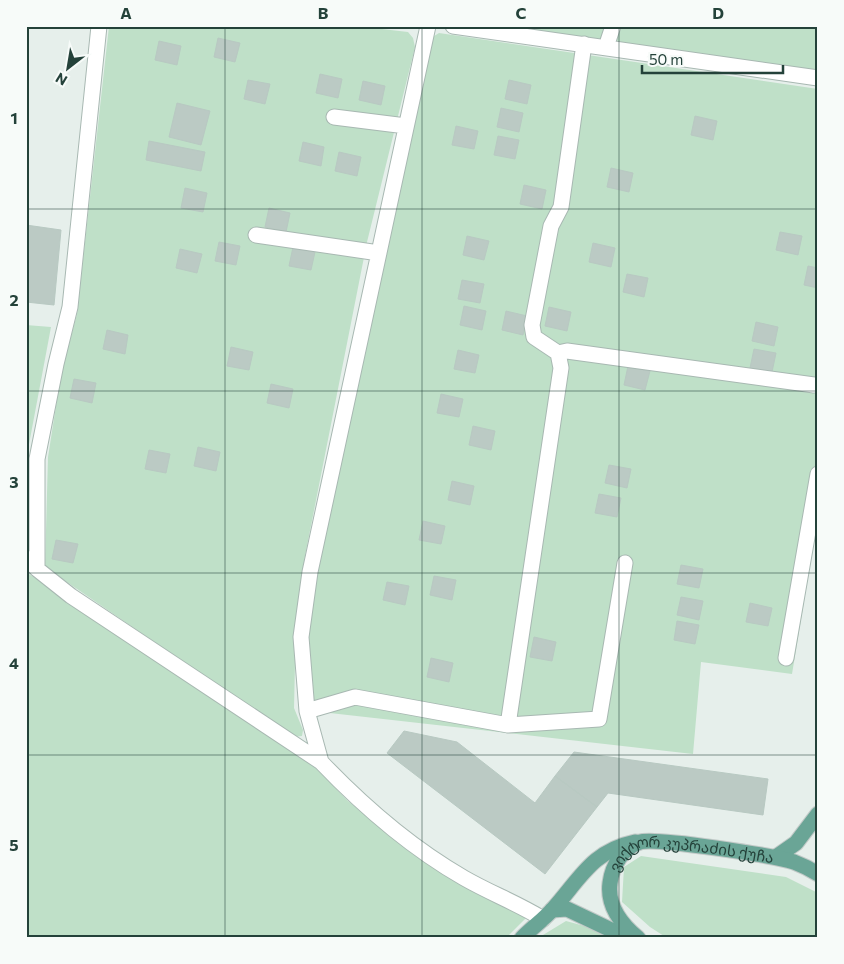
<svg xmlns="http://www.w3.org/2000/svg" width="844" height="964" viewBox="0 0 844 964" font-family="Commissioner,'Noto Sans Georgian',sans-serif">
<rect width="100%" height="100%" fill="#e6efeb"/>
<!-- green -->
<path fill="#bfe0c8" d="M109,26H356L408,32L413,38L415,47L367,242L305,556L296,619L294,708L303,730L302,736L293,737L45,567L48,457L61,374L77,314Z
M508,26H818V71Z
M439,33L818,89V541H814L792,674L701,662L693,754L312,711L308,639L316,582L431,38Z
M26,325L51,327L27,455L31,535L26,537Z
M26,572L305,756L348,801L416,855L529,915L506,938H26Z
M641,856L786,877L818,893V938H667L650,927L622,902L624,867Z
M566,921L588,927L607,938H538Z"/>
<!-- building -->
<path fill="#bbcac4" stroke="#b8c9c2" d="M218,38L240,43L235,62L214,57Z
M159,41L181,46L177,65L155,60Z
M320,74L342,79L338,98L316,93Z
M248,80L270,84L265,104L244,99Z
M509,80L531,85L527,104L505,99Z
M363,81L385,86L381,105L359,100Z
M177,103L210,111L201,145L169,137Z
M501,108L523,113L519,132L497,127Z
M695,116L717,121L713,140L691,135Z
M456,126L478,131L474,149L452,145Z
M498,136L519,140L515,159L494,155Z
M149,141L205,152L201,171L146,160Z
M303,142L324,147L321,166L299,161Z
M339,152L361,157L357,176L335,171Z
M611,168L633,173L629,192L607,187Z
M524,185L546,190L542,209L520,204Z
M185,188L207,193L203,212L181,208Z
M269,208L290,213L286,232L265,227Z
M26,225L61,230L54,305L26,302Z
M780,232L802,236L798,255L776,250Z
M467,236L489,241L484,260L463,255Z
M219,242L240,246L236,265L215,261Z
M593,243L615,248L611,267L589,262Z
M293,247L315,252L311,270L289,266Z
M180,249L202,254L197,273L176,268Z
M808,266L818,268V288L804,285Z
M627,274L648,278L644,297L623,292Z
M462,280L484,284L480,303L458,299Z
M464,306L486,311L482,330L460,325Z
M549,307L571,312L567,331L545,326Z
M506,311L527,316L523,335L502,330Z
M756,322L778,327L774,346L752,341Z
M107,330L128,335L125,354L103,349Z
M231,347L253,352L249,370L227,366Z
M754,349L776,353L772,372L750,368Z
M458,350L479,355L475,373L454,369Z
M628,366L650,371L645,390L624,385Z
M74,379L96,383L92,403L70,398Z
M271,384L293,389L289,408L267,403Z
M441,394L463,399L459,417L437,413Z
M473,426L495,431L491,450L469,445Z
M198,447L220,452L216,471L194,466Z
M149,450L170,454L166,473L145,469Z
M609,465L631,469L627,488L605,483Z
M452,481L474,486L470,505L448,500Z
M599,494L621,498L617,517L595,513Z
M423,521L445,526L441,544L419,540Z
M56,540L78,544L73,563L52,559Z
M681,565L703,569L699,588L677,584Z
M434,576L456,580L452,600L430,595Z
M387,582L409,586L405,605L383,600Z
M681,597L703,601L699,620L677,615Z
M750,603L772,608L768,626L746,622Z
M677,621L699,625L695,644L674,640Z
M534,637L556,642L552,661L530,657Z
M431,658L453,663L449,682L427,677Z
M404,731L457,742L535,803L555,776L597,807L545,874L387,753Z
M574,752L768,779L763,815L608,793L597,807L555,776Z"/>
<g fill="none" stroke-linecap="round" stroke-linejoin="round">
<defs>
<path id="minor" d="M453,26L818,78
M606,47L613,26
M334,117L406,126
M256,235L379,253
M558,353L567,351L814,385
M26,558L37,569L71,596L321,762C364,807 410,847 464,878C490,893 517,903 543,919
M37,569V459L56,364L70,307L99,26
M786,658L818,474
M307,711L355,697L508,725L599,719L625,563
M508,725L561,368L558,353L534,337L532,325L551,226L561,207L584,44
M321,762L307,711L301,637L310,572L428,26"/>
<g id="major">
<path d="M776,857L796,843L818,814"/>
<path d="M552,910L567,909L628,938"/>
<path d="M522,938C532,928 544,919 553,909C580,879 592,851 635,842"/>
<path id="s1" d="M638,938C621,924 607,905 610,883C612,866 623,847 640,842C654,837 775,856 794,862C802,865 810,869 818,874"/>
</g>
</defs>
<!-- minor casing -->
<use href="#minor" stroke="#a8b8b2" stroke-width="17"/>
<!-- major casing -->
<use href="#major" stroke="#c2cac8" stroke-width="17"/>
<!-- minor -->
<use href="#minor" stroke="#fff" stroke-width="15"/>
<!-- major -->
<use href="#major" stroke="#6aa596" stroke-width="15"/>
</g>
<!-- grid -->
<path fill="none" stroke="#24423a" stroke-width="1" stroke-opacity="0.55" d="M225,26V938M422,26V938M619,26V938M26,209H818M26,391H818M26,573H818M26,755H818"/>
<g text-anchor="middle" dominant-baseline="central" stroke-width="4.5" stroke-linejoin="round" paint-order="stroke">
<!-- street labels -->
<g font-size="15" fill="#24423a" stroke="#f7fbf9">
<text stroke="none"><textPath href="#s1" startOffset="165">ვიქტორ კუპრაძის ქუჩა</textPath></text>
</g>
</g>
<!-- border -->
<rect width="844" height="964" fill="none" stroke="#f7fbf9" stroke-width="55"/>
<!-- north arrow -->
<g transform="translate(68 68) rotate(211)" stroke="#f7fbf9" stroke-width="4" paint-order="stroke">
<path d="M0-4L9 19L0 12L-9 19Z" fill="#24423a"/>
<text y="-8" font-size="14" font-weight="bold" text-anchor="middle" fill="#24423a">N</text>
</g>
<!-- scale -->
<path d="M642 65v8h141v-8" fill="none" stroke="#24423a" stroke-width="2.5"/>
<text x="649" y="65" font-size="15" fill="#24423a" stroke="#f7fbf9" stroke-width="4" paint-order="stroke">50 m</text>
<rect x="28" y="28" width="788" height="908" fill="none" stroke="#24423a" stroke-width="2"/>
<g font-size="16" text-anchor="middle" font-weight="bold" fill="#24423a">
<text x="126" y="19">A</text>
<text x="323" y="19">B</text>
<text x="521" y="19">C</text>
<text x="718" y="19">D</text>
<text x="14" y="124">1</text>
<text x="14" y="306">2</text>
<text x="14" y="488">3</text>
<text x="14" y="669">4</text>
<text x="14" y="851">5</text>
</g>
</svg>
